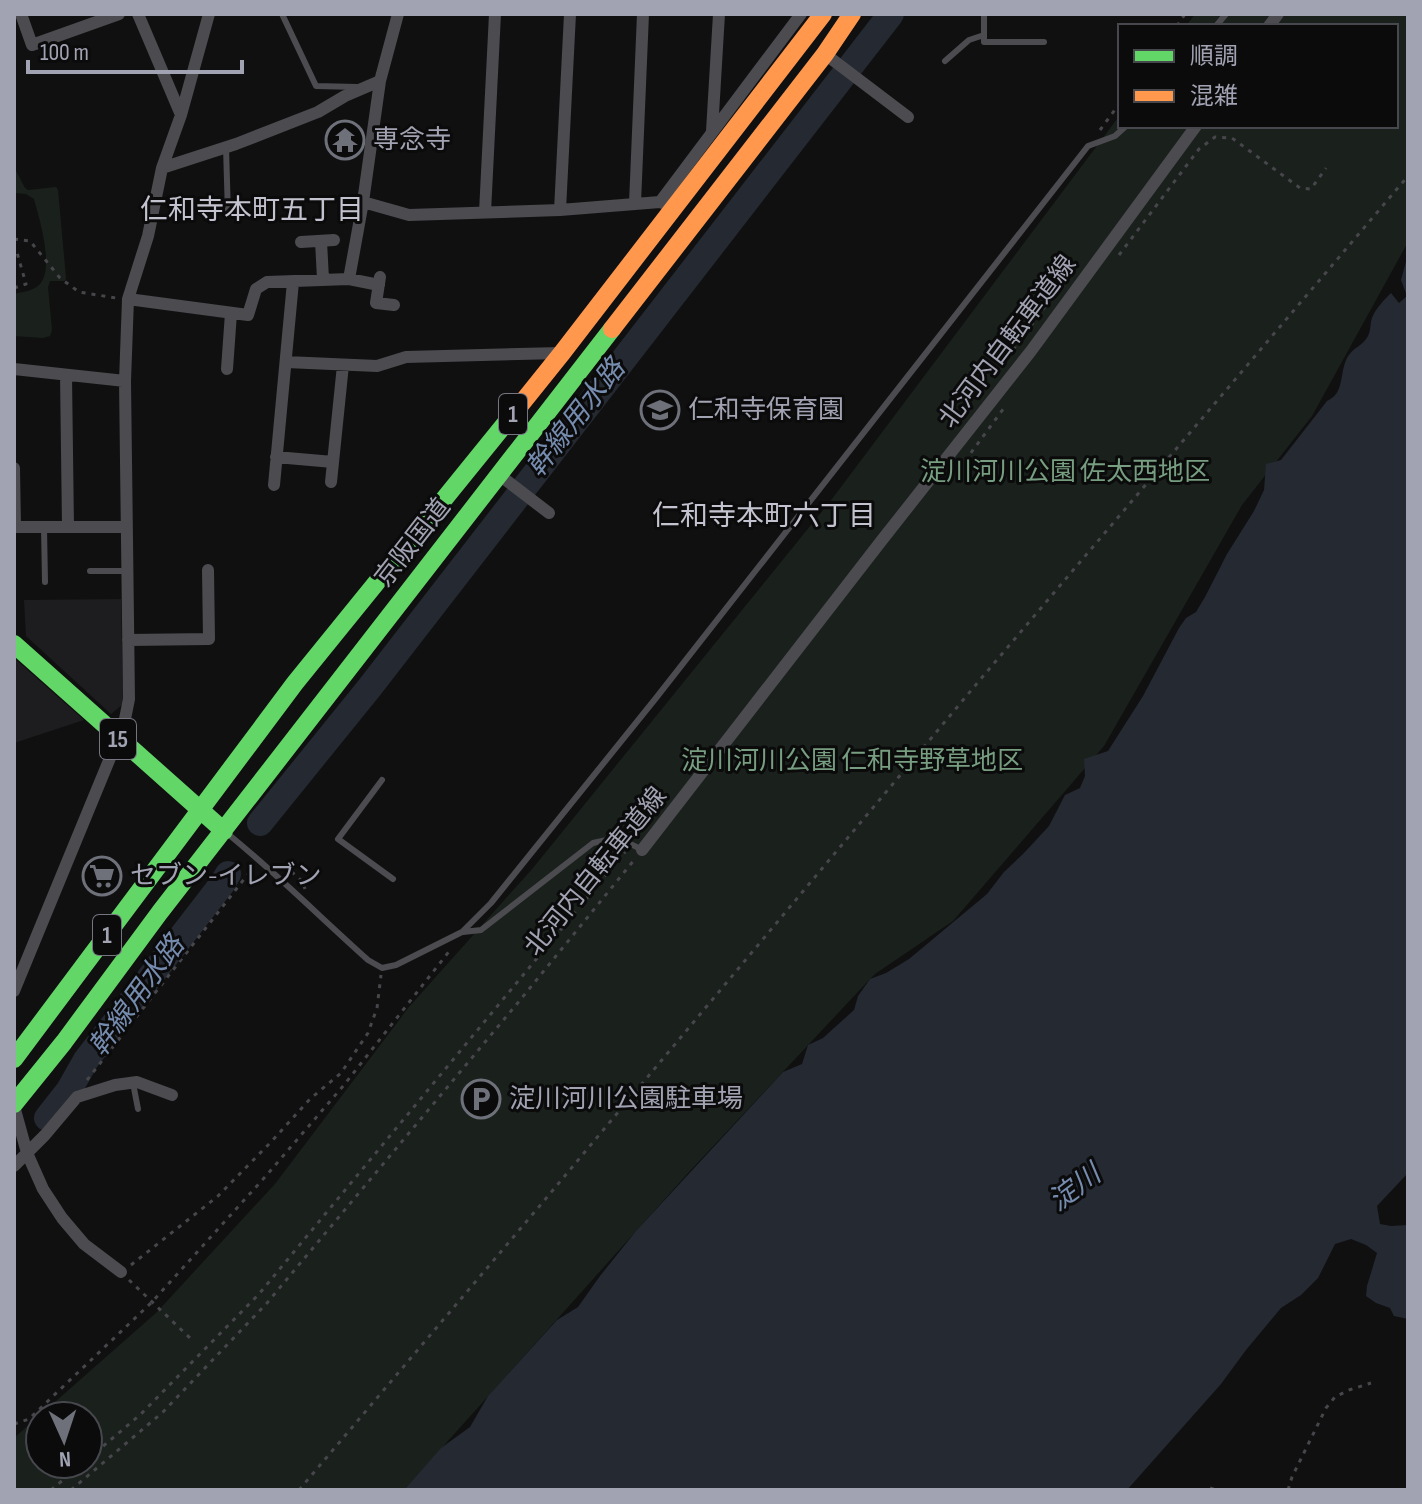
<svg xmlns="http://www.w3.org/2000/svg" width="1422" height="1504" viewBox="0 0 1422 1504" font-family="'Sofia Sans Condensed','Noto Sans JP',sans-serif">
<rect width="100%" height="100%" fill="#101011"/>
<!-- built -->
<path fill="#1d1d1f" d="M121,599L123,704L111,714L26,636L24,600Z
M14,658L84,720L14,743Z"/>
<!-- green -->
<path fill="#1a211c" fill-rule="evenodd" d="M1195,14H1408V242L1312,416L1242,505L1104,746L953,921L875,974L870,979L689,1172L404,1490H14V1438L156,1313L275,1184L409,1007L533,868L832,499L1120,115V126H1396V26H1186ZM40,1416H88V1464H40Z
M14,167L25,188L28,190L56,187L58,190L66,278L65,281H50L48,287L52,330L50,336L43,338L14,336V294C22,292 32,291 38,286C56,272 39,217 34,199L26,194L14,193Z"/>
<!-- water -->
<path fill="#242932" d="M1408,254V1173L1377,1206L1380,1224L1391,1226L1407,1225L1408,1220V1319L1394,1316L1390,1308L1376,1303L1366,1296L1367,1286L1377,1253L1366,1245L1351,1239L1335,1244L1318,1278L1301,1295L1281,1308L1246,1350L1221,1384L1127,1490H404L441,1448L470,1427L488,1396L557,1320L578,1307L600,1276L636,1231L783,1072L802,1064L808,1045L823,1038L854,1010L858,996L870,979L886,973L909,959L987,894L1004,872L1024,853L1049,826L1065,795L1080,788L1085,776L1084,759L1108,751L1143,696L1179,628L1186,618L1196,612L1205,597L1227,554L1254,511L1264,490L1266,464L1281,460L1327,401C1345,393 1339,374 1347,358C1353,347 1363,346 1368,336C1371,330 1370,324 1372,318C1376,308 1384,300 1391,293L1399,303L1407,296L1401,280Z"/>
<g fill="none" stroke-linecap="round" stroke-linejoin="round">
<!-- river -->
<path stroke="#242932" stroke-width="26" d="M260,823L370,687L891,14
M47,1118L69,1090L86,1060L222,884L228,874"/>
<!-- path -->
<path stroke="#46464b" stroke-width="3" stroke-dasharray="4 6" stroke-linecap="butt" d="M1177,26L1185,14
M1100,130L1120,103
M14,226L15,225
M14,239L30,241L60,278L79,292L116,298
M1119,255L1199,149L1215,137L1232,138L1300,188L1311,189L1326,168
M14,288L26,284L16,249
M1007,358L1052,297
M959,469L1004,408
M284,865L302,881L305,889
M87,1080L252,869
M131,1265L218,1196L271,1142L310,1099L341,1073L368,1033L377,1008L381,975
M129,1280L190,1338
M14,1424L29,1419L152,1302L265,1177L344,1085L451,949
M88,1459L141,1414L259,1294L625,852
M1210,1488L1216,1490
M51,1490L82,1464
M71,1490L163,1412L267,1303L516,1005L635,859
M299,1490L543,1202L979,681L1408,176
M1288,1490L1292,1477L1326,1408L1335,1397L1349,1390L1371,1383"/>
<!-- lane -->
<path stroke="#4b4b50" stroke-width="6" d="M282,14L316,86L357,87
M984,14V42H1044
M1216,26L1226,14
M945,61L969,40L984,35
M226,147L228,215
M44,527L45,582
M90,571H127
M382,780L338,839L393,879
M228,834C277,874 321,918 368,960L382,968L396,965L462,932L491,903L656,698L1088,146L1115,136L1126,126
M463,932L481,930L593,843C615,837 623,839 642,850
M133,1083L138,1109"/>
<!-- street -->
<path stroke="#4b4b50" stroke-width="12" d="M21,14L32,45L119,14
M138,14L181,115
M1269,26L1278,14
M825,54L908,117
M712,131L719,14
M162,168L236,144L318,112L345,96L380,81
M363,202L409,215L560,210L660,202L675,208
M660,202L801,14
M635,203L643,14
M560,210L570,14
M485,212L495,14
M321,241L323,279
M301,242L334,240
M380,277L376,303L394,305
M349,279L379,285
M128,299L248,315L256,289L267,282L349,279L363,202L380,81L398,14
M286,362L377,366L406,357L561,353
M14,369L125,381
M227,369L231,313
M66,375L68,527
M276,457L333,462
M14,468L15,527
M498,474L549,513
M331,482L343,365
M274,485L293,282
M14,527H126
M128,640L209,639L208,570
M642,850L882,540L1031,351L1196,126
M14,991L124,724L129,699L125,381L128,299L148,236L162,168L181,115L209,14
M14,1106L27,1153L43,1189L62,1218L84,1244L121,1272
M14,1166L45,1135L77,1097L115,1085L137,1082L172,1095"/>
<!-- fast -->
<path stroke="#63d668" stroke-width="18" d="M14,644L224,831
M14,1059L295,683L509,419
M14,1104L64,1042L160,912L612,329"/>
<!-- slow -->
<path stroke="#ff974d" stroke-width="18" d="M612,329L825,54L852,14
M509,419L562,353L823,14"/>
</g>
<!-- icons -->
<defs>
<symbol id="temple-ring" viewBox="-11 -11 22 22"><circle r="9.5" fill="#0b0b0c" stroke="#6e707a" stroke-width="1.5"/><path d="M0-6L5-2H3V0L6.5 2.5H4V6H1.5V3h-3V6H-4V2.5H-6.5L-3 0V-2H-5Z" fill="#6e707a"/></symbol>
<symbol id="school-ring" viewBox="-11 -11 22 22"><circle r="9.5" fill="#0b0b0c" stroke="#6e707a" stroke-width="1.5"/><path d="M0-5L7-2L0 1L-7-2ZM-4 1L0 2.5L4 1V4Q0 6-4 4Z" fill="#6e707a"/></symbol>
<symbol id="supermarket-ring" viewBox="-11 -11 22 22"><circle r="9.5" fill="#0b0b0c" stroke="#6e707a" stroke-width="1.5"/><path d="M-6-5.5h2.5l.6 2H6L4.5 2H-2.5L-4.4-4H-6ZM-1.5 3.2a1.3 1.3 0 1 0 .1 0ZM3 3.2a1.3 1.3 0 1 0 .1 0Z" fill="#6e707a"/></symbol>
<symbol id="parking-ring" viewBox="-11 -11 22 22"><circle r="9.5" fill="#0b0b0c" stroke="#6e707a" stroke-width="1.5"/><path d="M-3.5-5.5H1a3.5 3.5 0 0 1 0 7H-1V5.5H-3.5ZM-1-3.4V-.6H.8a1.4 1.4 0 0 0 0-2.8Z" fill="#6e707a"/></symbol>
</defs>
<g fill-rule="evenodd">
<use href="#temple-ring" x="323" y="118" width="44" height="44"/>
<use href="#school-ring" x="638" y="388" width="44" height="44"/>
<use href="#supermarket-ring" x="80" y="854" width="44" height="44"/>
<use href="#parking-ring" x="459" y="1077" width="44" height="44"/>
</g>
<g text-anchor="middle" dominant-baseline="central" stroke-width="6" stroke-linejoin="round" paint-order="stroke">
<!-- shield labels -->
<g fill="#0b0b0c" stroke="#747580" stroke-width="2">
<rect x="499" y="394" width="28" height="40" rx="6"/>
<rect x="100" y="719" width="36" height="40" rx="6"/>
<rect x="93" y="915" width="28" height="40" rx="6"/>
</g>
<g font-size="24" font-weight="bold" fill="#a1a3b2">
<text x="513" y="414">1</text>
<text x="118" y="739">15</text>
<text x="107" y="935">1</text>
</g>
<!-- poi labels -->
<g font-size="26" fill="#a1a3b2" stroke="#0b0b0c" text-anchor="start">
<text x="373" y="140">専念寺</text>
<text x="688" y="410">仁和寺保育園</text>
<text x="130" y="876">セブン-イレブン</text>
<text x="509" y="1099">淀川河川公園駐車場</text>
</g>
<!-- street labels -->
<g font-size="26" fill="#a1a3b2" stroke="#0b0b0c">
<text transform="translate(1008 342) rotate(-53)">北河内自転車道線</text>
<text transform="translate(413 543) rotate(-52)">京阪国道</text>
<text transform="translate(596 872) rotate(-51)">北河内自転車道線</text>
</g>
<!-- park labels -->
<g font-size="26" fill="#779e80" stroke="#0b0b0c">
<text x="1065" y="472">淀川河川公園 佐太西地区</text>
<text x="852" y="761">淀川河川公園 仁和寺野草地区</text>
</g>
<!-- neighbourhood labels -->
<g font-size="28" fill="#c2c3ce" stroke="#0b0b0c">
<text x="252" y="210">仁和寺本町五丁目</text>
<text x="764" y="516">仁和寺本町六丁目</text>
</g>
<!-- water labels -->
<g font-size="28" font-style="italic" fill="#768caf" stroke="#0b0b0c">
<text transform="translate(576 418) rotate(-52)">幹線用水路</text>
<text transform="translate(137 996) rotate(-54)">幹線用水路</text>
<text transform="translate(1075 1188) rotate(-37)">淀川</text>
</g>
</g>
<!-- border -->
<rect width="1422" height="1504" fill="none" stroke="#a1a3b2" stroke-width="32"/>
<!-- legend -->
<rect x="1118" y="24" width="280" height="104" fill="#0b0b0c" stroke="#47484e" stroke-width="2"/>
<rect x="1134" y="50" width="40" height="12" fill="#63d668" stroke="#47484e" stroke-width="2"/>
<text x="1190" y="64" font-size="24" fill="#a1a3b2">順調</text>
<rect x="1134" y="90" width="40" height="12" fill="#ff974d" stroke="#47484e" stroke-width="2"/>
<text x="1190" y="104" font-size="24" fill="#a1a3b2">混雑</text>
<!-- north arrow -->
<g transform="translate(64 1440) rotate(177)"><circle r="38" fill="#0b0b0c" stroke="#47484e" stroke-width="2"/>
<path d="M0-6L14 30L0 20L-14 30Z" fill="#6e707a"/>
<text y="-12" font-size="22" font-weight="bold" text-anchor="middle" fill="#a1a3b2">N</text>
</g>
<!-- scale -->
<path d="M28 60v12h214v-12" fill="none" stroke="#a1a3b2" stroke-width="4"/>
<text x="40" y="60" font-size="24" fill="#a1a3b2" stroke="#0b0b0c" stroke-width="6" paint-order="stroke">100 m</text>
</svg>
